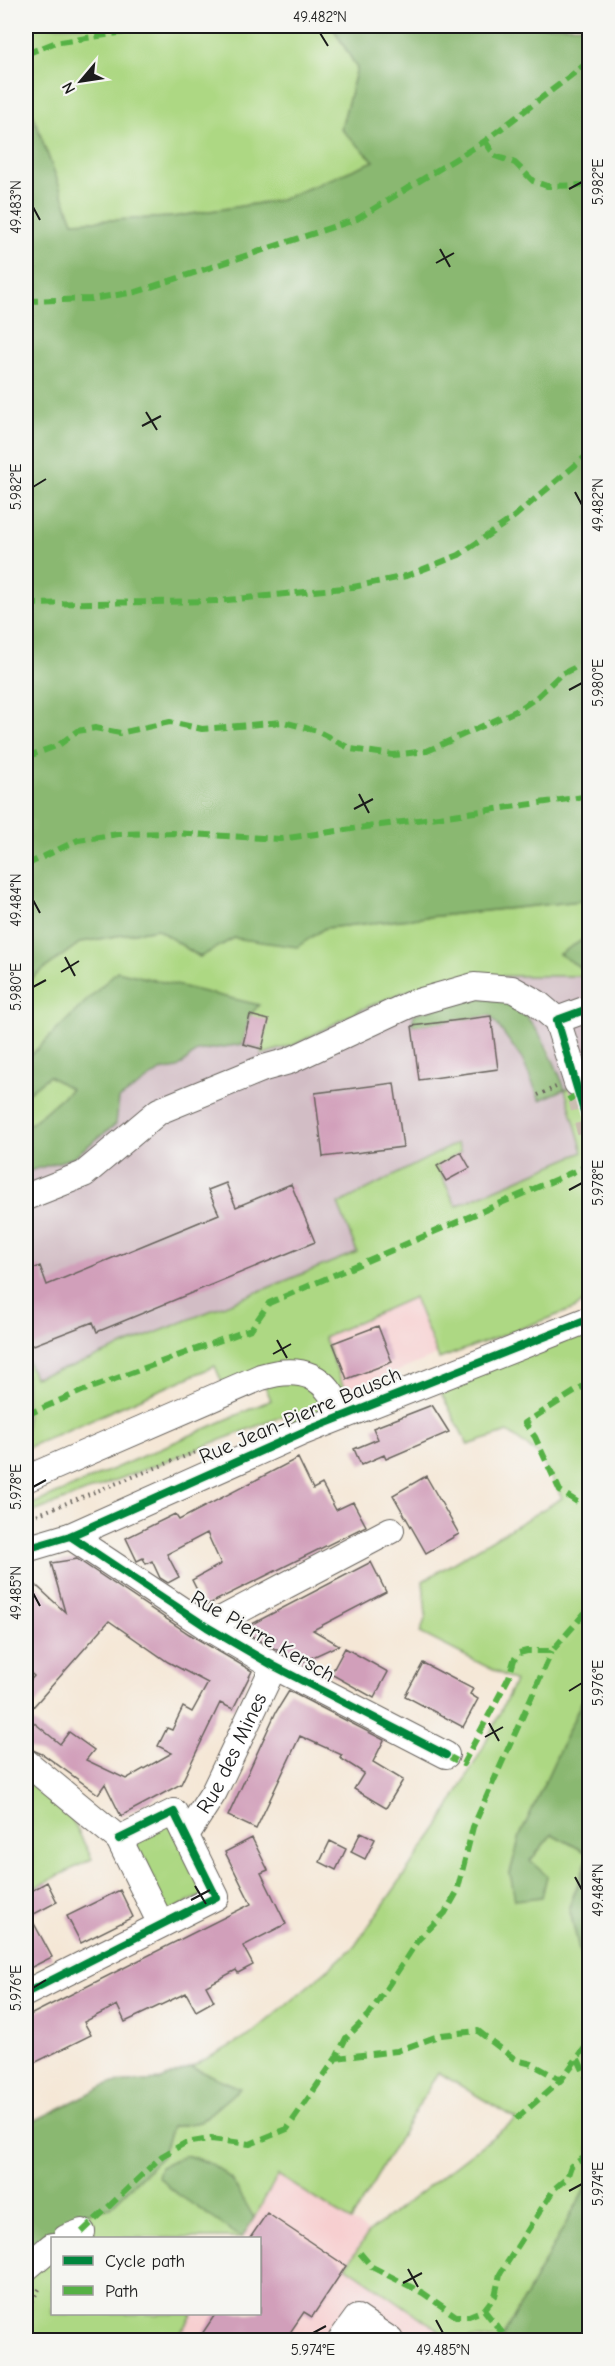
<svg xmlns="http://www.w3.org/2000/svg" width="615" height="2366" viewBox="0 0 615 2366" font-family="'Comic Neue',sans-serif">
<rect width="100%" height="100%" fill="#f6f6f2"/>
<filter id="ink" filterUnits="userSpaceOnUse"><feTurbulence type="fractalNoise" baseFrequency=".0167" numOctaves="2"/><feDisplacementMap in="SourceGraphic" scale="12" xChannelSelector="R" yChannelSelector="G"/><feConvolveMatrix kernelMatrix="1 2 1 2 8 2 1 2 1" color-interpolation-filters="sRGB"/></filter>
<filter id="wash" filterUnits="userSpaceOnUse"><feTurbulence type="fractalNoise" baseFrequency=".008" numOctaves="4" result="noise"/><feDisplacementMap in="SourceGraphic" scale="24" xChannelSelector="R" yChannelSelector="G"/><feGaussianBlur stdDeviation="1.35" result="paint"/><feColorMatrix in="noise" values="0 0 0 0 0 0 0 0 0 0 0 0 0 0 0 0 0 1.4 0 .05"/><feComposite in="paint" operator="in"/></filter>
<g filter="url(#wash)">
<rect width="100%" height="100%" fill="#f5e7d6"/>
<!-- built -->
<path fill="#f7cfd0" d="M414,1297L437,1355L346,1393L324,1337Z
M278,2175L369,2232L346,2267L453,2340H175L193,2314H260V2238H241Z"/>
<!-- industrial -->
<path fill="#d2bdc5" d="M470,976H589V1078L565,1089L549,1047L491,1016L522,1059L540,1100L565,1090L583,1151L456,1206L437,1166L457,1143L357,1252L73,1366L34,1377L28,1362L26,1363V1172L72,1158L116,1125L119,1099L160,1071L178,1068L197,1051L243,1044L262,1049L261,1055L296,1044L360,1010L404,992Z"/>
<!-- green -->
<path fill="#add883" stroke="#647a50" stroke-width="1.5" d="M26,26H332L357,68L341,129L375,161L280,200L173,217L73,222L26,97Z
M589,900V936L560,954L589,973V976H470L404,992L360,1010L296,1044L261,1055L262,1049L243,1044L250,1015L258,1005L117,972L26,1060V982L81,942L157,929L200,957L234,938L297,946L325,928Z
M49,1076L71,1089L31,1124L26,1123V1094Z
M589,1078V1297L576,1308L439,1359L414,1297L324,1337L346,1393L324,1401L326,1410L293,1423L283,1416L26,1515V1507L271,1400L261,1377L226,1392L215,1366L26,1448V1363L28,1362L34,1377L73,1366L357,1252L338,1204L457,1143L461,1152L437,1166L456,1206L583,1152L565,1090Z
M589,1331V1704L582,1702L520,1836L510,1873L530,1861L552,1834L589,1854L569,1907L585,1974L589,1973V2182L501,2340L470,2338L468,2340H453L346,2266L369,2232L516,2119L438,2072L351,2221L278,2175L254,2218L230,2178L241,2238H55L76,2215L110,2207L162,2156L172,2127L200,2122L239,2088L191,2067L249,2036L354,1947L439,1825L482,1750L515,1681L420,1633L426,1616L423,1581L562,1498L539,1455L508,1432L468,1445L439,1389Z
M26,1776L69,1813L92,1859L26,1892Z
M171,1822L205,1894L165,1914L129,1842Z
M52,2241V2314H193L175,2340H26V2268Z"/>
<!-- forest -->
<path fill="#8ab871" stroke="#536a46" stroke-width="1.5" d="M332,26H589V900L325,928L297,947L234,938L200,957L157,929L81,942L26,982V97L73,222L173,217L280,200L374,161L341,129L357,68Z
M589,936V973L559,954Z
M117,971L259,1005L250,1015L243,1044L197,1051L178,1068L160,1071L119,1099L116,1124L72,1158L26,1172V1123L31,1124L71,1089L49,1076L26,1094V1060Z
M477,996C486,998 497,998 505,1001C534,1011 555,1063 565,1089L540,1100L522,1059L491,1016L412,1026L414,1014Z
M582,1701L589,1704V1854L552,1834L530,1861L547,1876L542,1897L515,1900L510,1873L520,1836Z
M589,1860L590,1973L585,1974L569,1907Z
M191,2067L240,2088L200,2122L172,2127L162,2156L110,2207L76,2215L26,2268V2125L110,2083L161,2080Z
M185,2155C229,2166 232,2181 254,2218L242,2238L173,2191L158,2176L161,2167Z
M589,2182V2340H501Z"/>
<g id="blocks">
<!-- building -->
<path fill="#d19fba" d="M250,1015L269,1020L262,1049L243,1044Z
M491,1016L498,1069L419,1080L412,1026Z
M394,1083L403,1147L323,1157L315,1093Z
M461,1152L470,1168L446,1181L437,1166Z
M226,1183L236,1207L291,1184L315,1242L97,1332L93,1322L26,1348V1272L40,1266L47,1285L219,1214L208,1190Z
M378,1326L392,1362L347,1379L333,1343Z
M432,1405L449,1432L386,1459L384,1455L361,1465L354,1449L378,1439L373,1428Z
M298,1458L313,1489L322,1484L336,1510L353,1502L366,1526L205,1606L192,1580L221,1564L207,1533L167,1554L179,1577L168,1583L160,1578L152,1561L146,1564L143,1558L137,1561L126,1538L175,1514L179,1520Z
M426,1476L459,1534L426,1553L393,1495Z
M77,1559L189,1634L252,1671L233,1709L220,1703L181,1784L121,1816L105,1784L98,1794L44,1755L26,1747V1716L60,1744L69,1732L94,1750L86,1760L126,1779L172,1753L158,1746L167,1728L172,1730L183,1707L192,1712L208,1683L168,1662L109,1621L26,1715V1685L34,1676L26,1669V1576L65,1612L51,1563Z
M371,1562L386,1592L313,1630L339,1645L300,1663L250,1635L252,1624Z
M345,1648L388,1672L374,1698L331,1674Z
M423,1663L473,1689L470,1694L478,1699L463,1727L405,1696Z
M289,1691L384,1740L373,1762L403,1780L386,1808L354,1789L364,1773L340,1758L342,1755L300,1736L256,1829L228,1816L276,1712Z
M361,1832L375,1839L365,1859L351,1852Z
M252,1838L268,1870L261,1873L286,1924L243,1946L253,1965L238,1973L236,1970L206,1986L214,2001L196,2011L186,1993L125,2022L117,2005L84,2022L91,2035L26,2067V2017L251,1904L225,1852Z
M330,1841L346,1849L336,1870L320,1862Z
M47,1882L57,1902L30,1916L52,1957L26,1970V1894Z
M120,1890L133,1917L81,1943L67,1916Z
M267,2213L346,2266L312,2317L304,2312L285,2340H198L216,2313H260V2238H250Z"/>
</g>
</g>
<g filter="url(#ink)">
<use href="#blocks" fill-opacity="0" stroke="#68635d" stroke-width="1.5"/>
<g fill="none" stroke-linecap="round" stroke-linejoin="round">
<!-- minor-tunnel -->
<path stroke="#cabeb1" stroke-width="26" stroke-dasharray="26 13" stroke-linecap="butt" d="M577,1083L590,1132"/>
<defs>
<g id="minor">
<path d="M557,1020L590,1008"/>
<path d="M26,1197L84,1174L159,1111L264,1068L289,1061L411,1004L474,986L512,989L537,1003L557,1020L577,1083"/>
<path d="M26,1479L261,1377C301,1365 327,1374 342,1416"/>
<path d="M70,1536L207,1627L274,1666L446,1755"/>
<path d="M26,1549L70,1536L303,1432L590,1319"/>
<path d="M207,1627L391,1530"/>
<path d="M26,1762L119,1839L161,1924"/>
<path id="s1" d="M186,1835L214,1792L274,1666"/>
<path d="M26,1993L216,1897L174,1812L119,1839"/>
<path d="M66,2238L82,2232"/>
<path d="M26,2268L52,2246"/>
<path d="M341,2340L357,2318L390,2340"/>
</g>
</defs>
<!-- minor casing -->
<use href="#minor" stroke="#68635d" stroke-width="28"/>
<!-- path -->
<path stroke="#68635d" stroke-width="4" stroke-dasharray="1.5 4.5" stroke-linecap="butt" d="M538,1095L556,1087
M26,1519L206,1448
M26,2311L41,2286"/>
<!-- minor -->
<use href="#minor" stroke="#fff" stroke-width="26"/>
<!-- quiet -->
<path stroke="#55b145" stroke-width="6" stroke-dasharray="12 6" stroke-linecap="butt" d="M26,54L54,43L164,26
M485,141L495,156L515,163L533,181L547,186L590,185
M26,301L91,299L136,292L357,219L485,141L590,61
M26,604L218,601L353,587L406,576L459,555L510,520L590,453
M26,757L59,745L77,731L95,728L120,733L170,722L202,729L284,722L317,731L351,749L393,755L427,751L518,710L536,698L560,675L590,660
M26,865L78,840L119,834L173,833L280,839L590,796
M568,1100L590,1087
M590,1382L525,1423L535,1437L560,1491L590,1510
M26,1415L82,1391L251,1329L269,1303L587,1166L590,1154
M446,1755L463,1764L509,1677L514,1660L519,1653L527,1651H552L590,1607
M336,2058L397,2051L441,2035L478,2031L516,2060L532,2064L561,2080
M578,2059L590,2085
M516,2119L561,2080L590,2041
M82,2232L162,2156L185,2143L211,2139L250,2144L287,2129L336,2058L346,2038L369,2015L418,1940L445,1913L457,1892L473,1827L552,1651
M360,2253L372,2267L423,2293L456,2316H469L484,2310L495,2296L500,2274L554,2189L567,2178L571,2166L590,2154
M484,2310L508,2340"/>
<defs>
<path id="cycleway" d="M590,1008L557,1020L590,1132
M70,1536L207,1627L274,1666L446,1755
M26,1549L70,1536L303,1432L590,1319
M26,1993L216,1897L174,1812L119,1839"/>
</defs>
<!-- cycleway casing -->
<use href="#cycleway" stroke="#f6f6f2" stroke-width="11"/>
<!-- cycleway -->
<use href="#cycleway" stroke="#00873e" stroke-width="8"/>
</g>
</g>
<!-- ticks -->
<path fill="none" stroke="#1c1c1c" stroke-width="2" d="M320,33L328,46M569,189L582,182M33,207L40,220M440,249L450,267M436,263L454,253M146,412L157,430M142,426L161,416M33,487L46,479M575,492L582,505M569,690L582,683M359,794L369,813M354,809L373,799M33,900L40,913M65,957L75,976M61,972L79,961M33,987L46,980M569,1190L582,1183M277,1340L287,1358M273,1354L291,1344M33,1487L46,1480M33,1593L40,1606M569,1691L582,1683M489,1723L499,1741M485,1737L503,1727M575,1877L582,1890M195,1886L206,1904M191,1900L210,1890M33,1988L46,1980M569,2191L582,2184M408,2269L418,2287M403,2283L422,2273M436,2320L443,2333M313,2333L326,2326"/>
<g text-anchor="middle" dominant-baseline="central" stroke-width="4.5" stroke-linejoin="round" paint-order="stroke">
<!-- street labels -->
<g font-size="21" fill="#1c1c1c" stroke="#f6f6f2">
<text transform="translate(300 1415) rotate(-23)">Rue Jean-Pierre Bausch</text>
<text transform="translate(263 1636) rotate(30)">Rue Pierre Kersch</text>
<text stroke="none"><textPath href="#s1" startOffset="94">Rue des Mines</textPath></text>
</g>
</g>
<!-- margin -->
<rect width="615" height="2366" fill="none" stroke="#f6f6f2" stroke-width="66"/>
<!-- legend -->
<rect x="51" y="2237" width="210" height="78" fill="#f6f6f2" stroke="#9f9f9c" stroke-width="1.5"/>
<rect x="63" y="2256" width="30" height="9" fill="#00873e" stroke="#9f9f9c" stroke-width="1.5"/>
<text x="105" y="2267" font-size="18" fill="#1c1c1c">Cycle path</text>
<rect x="63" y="2286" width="30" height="9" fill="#55b145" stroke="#9f9f9c" stroke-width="1.5"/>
<text x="105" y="2297" font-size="18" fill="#1c1c1c">Path</text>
<!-- north arrow -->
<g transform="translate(81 81) rotate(241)" stroke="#f6f6f2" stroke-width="4.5" paint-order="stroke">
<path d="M0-4.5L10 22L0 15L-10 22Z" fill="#1c1c1c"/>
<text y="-9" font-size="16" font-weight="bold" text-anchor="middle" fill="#1c1c1c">N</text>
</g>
<rect x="33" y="33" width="549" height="2300" fill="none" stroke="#1c1c1c" stroke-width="2"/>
<g font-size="15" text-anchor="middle" fill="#1c1c1c">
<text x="320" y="22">49.482°N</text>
<text transform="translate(598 182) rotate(-90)" y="5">5.982°E</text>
<text transform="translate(16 207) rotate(-90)" y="5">49.483°N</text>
<text transform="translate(16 487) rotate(-90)" y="5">5.982°E</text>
<text transform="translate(598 505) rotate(-90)" y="5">49.482°N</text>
<text transform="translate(598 683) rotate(-90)" y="5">5.980°E</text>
<text transform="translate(16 900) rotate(-90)" y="5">49.484°N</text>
<text transform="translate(16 987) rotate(-90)" y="5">5.980°E</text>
<text transform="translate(598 1183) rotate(-90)" y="5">5.978°E</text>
<text transform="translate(16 1487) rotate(-90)" y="5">5.978°E</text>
<text transform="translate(16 1593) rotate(-90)" y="5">49.485°N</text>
<text transform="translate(598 1683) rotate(-90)" y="5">5.976°E</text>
<text transform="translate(598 1890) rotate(-90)" y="5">49.484°N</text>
<text transform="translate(16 1988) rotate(-90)" y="5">5.976°E</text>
<text transform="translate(598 2184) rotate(-90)" y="5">5.974°E</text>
<text x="313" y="2355">5.974°E</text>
<text x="443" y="2355">49.485°N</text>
</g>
</svg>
